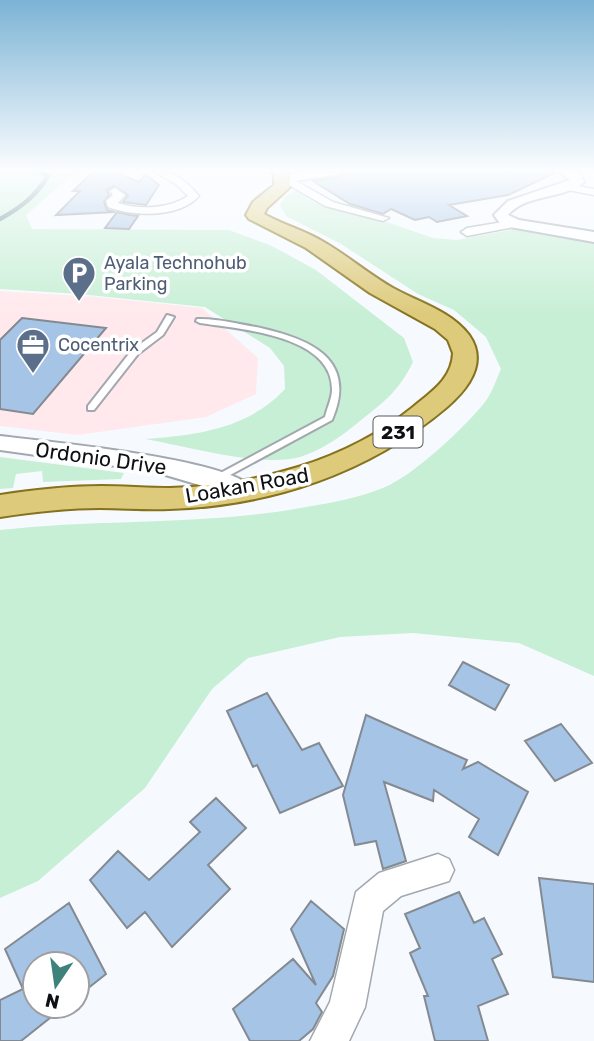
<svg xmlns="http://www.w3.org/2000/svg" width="594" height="1041" viewBox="0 0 594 1041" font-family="Rubik,sans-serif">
<rect width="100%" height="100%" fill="#f6faff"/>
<!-- commercial -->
<path fill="#ffe9ec" d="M0,291L98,297L202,308L258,358L256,394L206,417L78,435L0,426Z"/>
<!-- green -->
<path fill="#c7efd5" d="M0,170L75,172L26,215L32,229L229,230L272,246L316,270L404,338L413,362C398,392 386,400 360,421C342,436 322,450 300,457C264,468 184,446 145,439C197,435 248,429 285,389L284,366L270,348L205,307L79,294L0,289Z
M299,189L307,198L320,205L372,217L433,238L457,240L515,229H537L594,239V676L519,643L413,633L340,637L248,658L212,689L145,788L38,881L0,898V530C104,518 209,526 312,506C336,502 372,495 393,483C420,469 466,426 485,402C492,393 496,380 501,369L486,337L454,310L418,294L341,244L286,216L280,205L286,196Z
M0,457L124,473L121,479L43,482L42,471L16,474L13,488L0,489Z"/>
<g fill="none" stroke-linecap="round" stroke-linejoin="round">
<!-- stream -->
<path stroke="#5a8186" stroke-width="4.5" d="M0,219C20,208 36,196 48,176L38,170"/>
</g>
<!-- building -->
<path fill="#a6c4e6" stroke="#848a91" stroke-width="2" d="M95,170H111L139,182L145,174L159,185L146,205L123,202L128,195L114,186L107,190L109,195L104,202L107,210L115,212L56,215L80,191H73Z
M347,170H554L555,173L508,195L449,205L467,216L437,222L429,217L415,220L391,209L383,214L350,204L313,181L339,177Z
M117,212L130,215L138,216L129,229L105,228Z
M22,318L106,328L33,414L0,409V340Z
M463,662L509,685L495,710L449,685Z
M267,693L302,750L319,743L343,786L280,813L257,765L253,767L227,711Z
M366,715L467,760L463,769L478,762L528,792L498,855L469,837L479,819L434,790L433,801L384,782L406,861L383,869L376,841L355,845L343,795Z
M561,724L592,763L555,781L525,741Z
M216,798L246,828L208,865L230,889L172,947L145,912L127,928L90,880L118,851L149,880L200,832L190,822Z
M539,878L594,884V982L553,977Z
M459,892L474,923L484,918L502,954L492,959L508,994L478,1006L488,1041H435L424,996H428L410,953L420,948L405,914Z
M311,901L344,929L333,976L316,1003L322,1012L313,1029L299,1041H250L233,1009L293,959L316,985L291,929Z
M69,903L106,974L77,997V964H35V1006H65L21,1041H0V1000L23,989L5,949Z"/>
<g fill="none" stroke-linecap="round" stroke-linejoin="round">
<defs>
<path id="service" d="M167,315L174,317L163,335L138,354L94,410H88V406L132,350L157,332Z
M197,319C216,318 238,324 256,327C307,338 359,357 332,420L219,481H213L211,479L213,477L325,417C327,408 332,398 332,390C333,335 239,329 200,323L196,321Z"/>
<path id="minor" d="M152,170C171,169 187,181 199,196C179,218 135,217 108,207L106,201L113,195L110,191L115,188L125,195L118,203C139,210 169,209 188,196L177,185Z
M282,178L298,182L333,202L389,218L383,221L325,206L291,186L278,183L277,181Z
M567,184L594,189V195L563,189L562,187Z
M515,220L519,222V226L467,236L461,232L467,228Z
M438,854L449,859L454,870L449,881L401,896L383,911L365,1007L349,1041H310L330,1002L356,892L379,873Z"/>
<path id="tertiary" d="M317,170H345L339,174L282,183L276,179L282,175Z
M556,170L579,172L584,182C563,200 527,193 508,215L519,220L594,232V242L510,227L499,222L494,215L508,201L570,180Z
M0,436C41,441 234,459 253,489L249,495L240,497L152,471L0,450Z"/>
<path id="primary" d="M270,170H286L290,175V187L267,208L264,214C283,225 304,230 322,241C347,255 368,274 393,288C418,302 451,311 469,335C488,362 469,388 447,407C369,473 271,506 169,509C146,510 123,508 100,508C67,508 33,512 0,517V495C33,490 67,486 101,486C124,486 147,488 170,488C256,485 345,462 413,407C431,392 452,379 453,353L448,340L435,329L370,293L306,248L249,219L246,215L253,202L274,185V175Z"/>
</defs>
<!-- service casing -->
<use href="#service" stroke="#a2a8af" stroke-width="4"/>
<!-- minor casing -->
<use href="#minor" stroke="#a2a8af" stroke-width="3"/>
<!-- tertiary casing -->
<use href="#tertiary" stroke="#a2a8af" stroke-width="4"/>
<!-- primary casing -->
<use href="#primary" stroke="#86721d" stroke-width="4"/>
<!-- service -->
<use href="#service" fill="#fff" fill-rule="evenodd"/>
<!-- minor -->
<use href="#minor" fill="#fff" fill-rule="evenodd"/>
<!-- tertiary -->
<use href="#tertiary" fill="#fff" fill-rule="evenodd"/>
<!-- primary -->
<use href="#primary" fill="#ddca7a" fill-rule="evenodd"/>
</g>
<!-- sky -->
<linearGradient id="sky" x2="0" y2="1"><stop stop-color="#7cb3d5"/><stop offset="0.54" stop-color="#fbfdff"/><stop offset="1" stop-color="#fbfdff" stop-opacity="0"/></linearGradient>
<rect width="594" height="315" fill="url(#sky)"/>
<!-- icons -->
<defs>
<symbol id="parking-pin" viewBox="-11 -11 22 30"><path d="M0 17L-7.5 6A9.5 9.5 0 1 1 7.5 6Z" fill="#5c6f8a" stroke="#fff"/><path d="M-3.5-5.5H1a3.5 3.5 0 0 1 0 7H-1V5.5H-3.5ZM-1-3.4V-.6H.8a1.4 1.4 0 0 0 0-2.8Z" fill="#fff"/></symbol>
<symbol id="office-pin" viewBox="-11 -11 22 30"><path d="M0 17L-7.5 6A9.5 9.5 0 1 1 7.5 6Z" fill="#5c6f8a" stroke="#fff"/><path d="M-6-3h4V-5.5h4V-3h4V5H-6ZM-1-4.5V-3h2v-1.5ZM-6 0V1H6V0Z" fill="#fff"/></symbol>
</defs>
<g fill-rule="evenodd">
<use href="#parking-pin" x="60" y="254" width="38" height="52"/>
<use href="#office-pin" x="14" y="326" width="38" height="52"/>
</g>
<g text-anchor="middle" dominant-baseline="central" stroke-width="7" stroke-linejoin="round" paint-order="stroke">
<!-- far-service labels -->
<g font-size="18" fill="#4e5e75" stroke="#fff" text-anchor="start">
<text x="104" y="263">Ayala Technohub<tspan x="104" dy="21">Parking</tspan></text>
<text x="58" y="345">Cocentrix</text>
</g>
<!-- shield labels -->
<rect fill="#fff" stroke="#56585a" stroke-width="2" x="373.5" y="416.5" width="49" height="31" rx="5"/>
<g font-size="19" font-weight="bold" fill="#0e1013">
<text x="398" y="432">231</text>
</g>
<!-- street labels -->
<g font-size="21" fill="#0e1013" stroke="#fff">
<text transform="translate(101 458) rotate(8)">Ordonio Drive</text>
<text transform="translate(247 485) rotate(-10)">Loakan Road</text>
</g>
</g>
<!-- north arrow -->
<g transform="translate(56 985) rotate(193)"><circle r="33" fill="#ffffff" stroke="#9f9fa1" stroke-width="2"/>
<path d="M0-5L12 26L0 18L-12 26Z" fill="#3d837c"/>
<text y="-10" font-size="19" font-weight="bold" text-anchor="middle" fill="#0e1013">N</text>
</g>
</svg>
